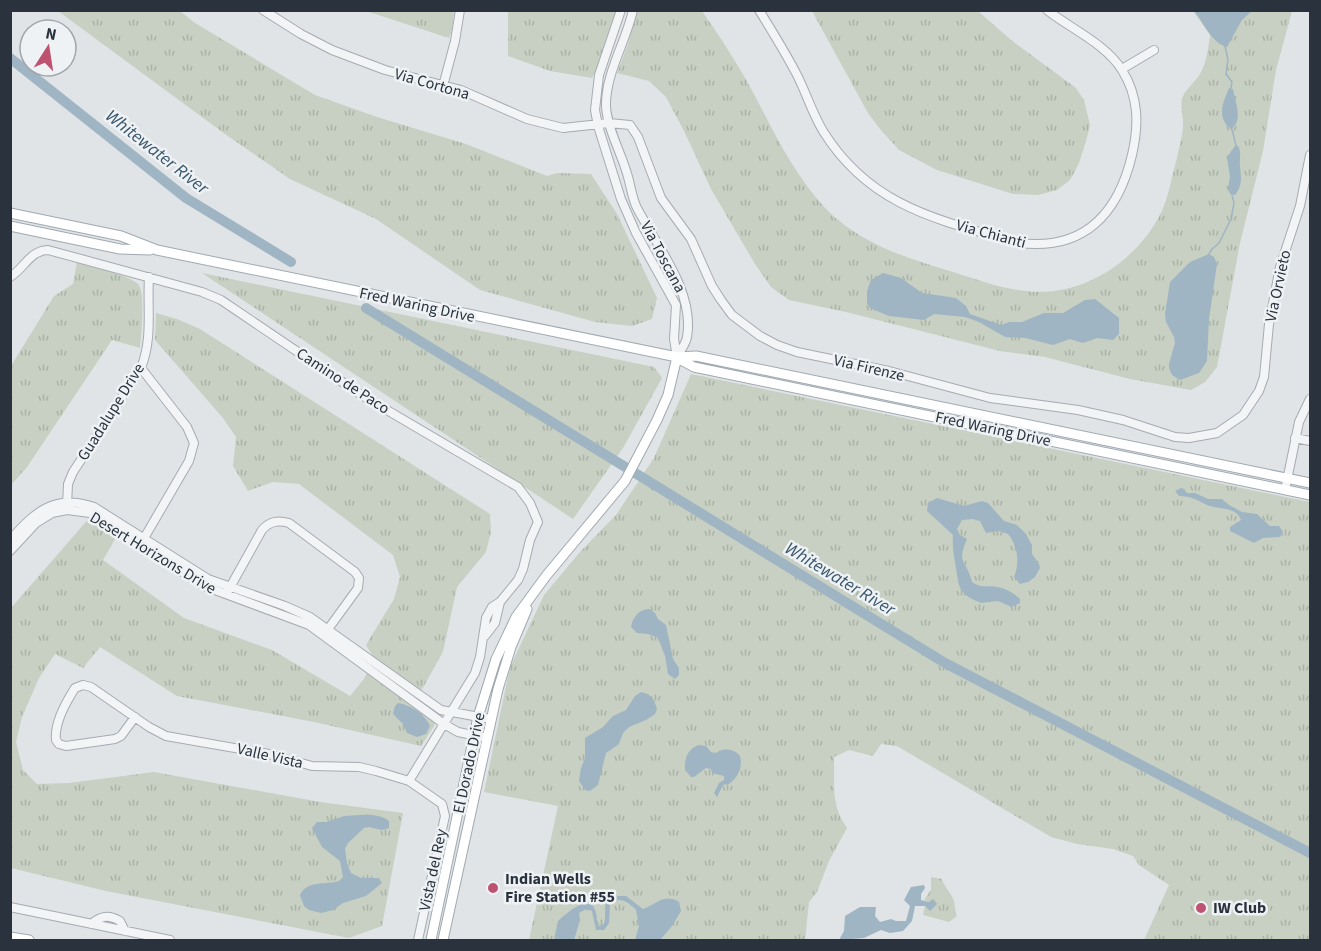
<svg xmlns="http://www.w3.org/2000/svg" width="1321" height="951" viewBox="0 0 1321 951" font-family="'Source Sans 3',sans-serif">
<defs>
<pattern id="grass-tufts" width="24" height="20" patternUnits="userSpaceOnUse" patternTransform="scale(1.5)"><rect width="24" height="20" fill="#c7d0c2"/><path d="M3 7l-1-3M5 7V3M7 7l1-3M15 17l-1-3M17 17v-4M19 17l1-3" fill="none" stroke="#abb3a8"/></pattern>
</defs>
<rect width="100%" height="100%" fill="#e0e4e7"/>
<!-- grass -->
<path fill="url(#grass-tufts)" d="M58,11H180L195,23L315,95L377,117L466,144L547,176L557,173L591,174L617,214L657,298L652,319L632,326L595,322L480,290L376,219L290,179L225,134Z
M366,11H454L452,30L449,38Z
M508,11H619L598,67L592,78L550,71L508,56Z
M637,11H702C721,38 739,66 755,96C776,136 795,176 827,210C862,245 910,259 956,273C979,280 1002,289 1026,291C1082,298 1138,261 1162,211C1169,195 1172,175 1177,158C1179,148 1182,138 1183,127C1184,118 1179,104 1183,96C1187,88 1195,82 1200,74C1207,62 1208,49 1210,35L1193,11H1292L1276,70L1263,151L1240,243L1217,367L1205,382L1191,390L1130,379L1045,357L1000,351L846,312L789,300L771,287L755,264L711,189L684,131L666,97L649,81L617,73L628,44Z
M812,11H978L1011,40L1076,88L1084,100L1090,125L1086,141L1079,163L1070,180L1057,190L1038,195L1013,194L937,170L899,150L880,129L868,113Z
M77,262C89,266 131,276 138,284C146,292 141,335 140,348L112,340L27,467L11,485V366L54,296L73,284Z
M202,273L654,367L662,378L623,448L573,519Z
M156,313L177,319L200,329L490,514L491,532L486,552L457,587L443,652L421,691L441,705L434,726L421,746L314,722L177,696L100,647L83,668L55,654L39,678L22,717L16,742L23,770L37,784L69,783L154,772L320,802L403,813L382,926L349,938L106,891L11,868V608L91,516L118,534L103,560L184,618L272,650L350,696L364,679L374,658L366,645L394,599L400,577L393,555L299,484L273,482L248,491L233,466L236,437L223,418L155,340Z
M691,374L1310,502V940H1144L1169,885L1139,865L1133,856L1113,849L1077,844L1051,837L897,746L881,744L873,756L849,750L834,757C835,783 830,805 847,828L829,861L817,892L809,902L805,940H529L558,806L484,792L510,667L544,595L580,552L616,515L654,458Z
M931,877L942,879C944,887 952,894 954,901C955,907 955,911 957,916L949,922L923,915L925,906L928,908L929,902L924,900L931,890Z"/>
<!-- water -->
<path fill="#9fb5c3" d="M1194,11H1252L1242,20L1227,47C1211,43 1204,22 1194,11Z
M1229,88L1233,89C1235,102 1244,120 1231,129C1216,118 1223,102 1229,88Z
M1235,146H1238C1242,153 1239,158 1240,166C1241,178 1243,184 1235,195L1230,194L1228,188L1230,177L1227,157Z
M1209,254L1214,257L1217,264L1209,319L1207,361L1199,373L1180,380L1172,375L1169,368V364L1175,343L1174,337L1166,322L1165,314L1170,282L1190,262Z
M883,273L901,278L922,293L956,298L966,306L970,314L1001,325L1009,322H1022L1044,313H1063L1085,300L1095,299L1119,318V334L1113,340L1097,338L1083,343L1070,339L1053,345L1025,338L1005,337L979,322L965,317L934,314L924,320L889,316L870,308L867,304V291L871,280Z
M1181,488L1184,489L1187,493H1195L1208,499H1222L1229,505L1242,512L1257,514L1270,526H1279L1283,532L1280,537L1263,538L1254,543L1230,531V527L1241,520C1236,506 1219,510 1207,505C1197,500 1191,496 1179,496L1175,491Z
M937,498L964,506L982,501L988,503L1004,521L1017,525L1026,534L1032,545V554L1039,564L1040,568L1035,577L1028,582L1020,584L1014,577C1020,563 1018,546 1008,534L999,531L986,533L980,521L973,519L962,520L957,529L960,535L967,539C956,565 966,558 972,582C981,589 988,585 997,587C1005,588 1014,593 1020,599V603L1012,607L998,601L981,603C959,594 959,589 956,568C954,556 952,547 953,535L927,511L928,503Z
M650,609L655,613L658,619L666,625L673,659L679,668V675L675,679L668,674L665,656L658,638L648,634L637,633L631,627C633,617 639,609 650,609Z
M641,692L648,694L654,700L657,709L655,714L646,720L629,727L623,733L619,744L606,753L598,785L590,791L585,790L579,781L581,768L585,758V738L603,727L613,716L626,710L635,696Z
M398,703C410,705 425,714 430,726L426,734L417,737L407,733L403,724L393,714L395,706Z
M699,745L706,746L711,752L716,753C723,747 735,749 740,756C743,768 738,777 729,784L723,785L717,797L714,793L719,783L724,780V776L712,773L711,769L706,768L694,777H691L685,770C684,759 688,748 699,745Z
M344,816C358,815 378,812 389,821V828L382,830L369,827L364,828L348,843L345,849L347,863L351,873L361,878H379L382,883L366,896L343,903L333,910L321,913L309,910L304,906L300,895C307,880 326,885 339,881L343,877L340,861L322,847L312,828L317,822H326Z
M924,885L925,888L921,894V900L929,902L933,899L937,904L930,911L925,906H915L912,921L903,931L890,933L881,930L864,938L839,940L844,931L845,916L860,907H876L875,916L880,922L891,919L896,921H906L910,906L904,900L911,887Z
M610,896H626L643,909C657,904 665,893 679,902L681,911L672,926L660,940H635L639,926L636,910C629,902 620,896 610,903L609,923L604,930H596L592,911L586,909L579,913L580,920L574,940H554L558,921C574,906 598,889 597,925L599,926L604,924C607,915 602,904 610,896Z"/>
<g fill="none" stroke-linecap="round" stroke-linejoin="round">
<!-- stream -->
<path stroke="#9fb5c3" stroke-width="1.5" d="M1225,46L1228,60L1226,74L1232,82L1231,88
M1232,129L1236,146
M1209,254L1212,249L1219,243L1231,219L1234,203L1232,195"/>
<!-- river -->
<path stroke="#9fb5c3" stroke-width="10" d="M10,58L186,198L291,262
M366,308L945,663L1310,853"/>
<defs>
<path id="minor" d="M263,10L301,34L332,50L385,70L461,90L527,119L563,128L609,123L630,125L638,137L661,198L691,239L712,286L721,300L732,315L760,336L777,345L797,352L889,371L990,398L1078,410L1123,420L1175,437L1189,438L1217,433L1243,415L1259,391L1264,377L1269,324L1280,267L1300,206L1310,155
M621,10L599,75L595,110L598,126L621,199L636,233L676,305L674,339L677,357
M633,10C626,42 605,74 606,107C608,131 622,154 628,177C631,187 632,198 637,208C657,246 695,292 687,337C686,344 680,351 677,357
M759,10C772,31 785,52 796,73C806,92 812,113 823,131C870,207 939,220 1019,243C1084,251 1118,214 1132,155C1139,125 1139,97 1122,70C1106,44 1071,29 1047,10
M1122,69L1154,50
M443,86L455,41L460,10
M10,277C25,268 29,251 48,250L202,292L221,300L363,396L518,487L530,503L538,522L530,540L523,569L518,580L500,602L492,607L486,618L480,657L475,673L409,781
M141,368L187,427L194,443L189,461L143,540
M1295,438L1310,441
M1285,490L1299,422L1310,399
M67,505L68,484L73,472L141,368C153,338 147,308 149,277
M10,540C35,512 55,493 94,507L208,579L285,606L310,617L441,710L490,719
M10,551L36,523L52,513L67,510L90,513L204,586L309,625L444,724L458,732L487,738
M228,591L262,530C270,521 278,520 289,523L355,572L359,578L358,588L326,632
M485,636L495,623L500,602
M135,717L121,736L115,739L66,746L59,744L56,740C54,723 66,702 75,688L83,685L91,687L149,727L166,736L269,754L312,766L359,767L376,771L409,781L442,804L445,816L418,940
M10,907L170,940
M91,924C101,916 108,914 120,921L125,931"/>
<path id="major" d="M10,213L121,236L157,250L677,357L696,356L1310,483
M10,226L120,249L150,250
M679,359L694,367L1310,495
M10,937L29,940
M431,940L478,717L496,659L516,617L546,576L625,481L657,420L668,395L677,357
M443,940L498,689L511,647L527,609"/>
</defs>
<!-- minor casing -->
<use href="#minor" stroke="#a6abb1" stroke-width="10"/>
<!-- major casing -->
<use href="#major" stroke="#a0a9b1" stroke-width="11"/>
<!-- minor -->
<use href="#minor" stroke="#f2f4f6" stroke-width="8"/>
<!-- major -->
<use href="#major" stroke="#fff" stroke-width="9"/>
</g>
<!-- markers -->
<g fill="#be5271" stroke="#eff2f5" stroke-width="2">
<circle cx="493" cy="888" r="6"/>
<circle cx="1201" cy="908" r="6"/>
</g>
<g text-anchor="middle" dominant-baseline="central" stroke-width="5" stroke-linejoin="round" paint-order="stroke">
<!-- street labels -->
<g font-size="16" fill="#2a333d" stroke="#eff2f5">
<text transform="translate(432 84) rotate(16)">Via Cortona</text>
<text transform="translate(991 234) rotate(15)">Via Chianti</text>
<text transform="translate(663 257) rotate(62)">Via Toscana</text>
<text transform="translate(1278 286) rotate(-78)">Via Orvieto</text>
<text transform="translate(417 305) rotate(12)">Fred Waring Drive</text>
<text transform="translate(869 368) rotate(13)">Via Firenze</text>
<text transform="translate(343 381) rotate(33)">Camino de Paco</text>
<text transform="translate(111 412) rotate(-58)">Guadalupe Drive</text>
<text transform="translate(993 429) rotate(12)">Fred Waring Drive</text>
<text transform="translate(153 553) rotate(31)">Desert Horizons Drive</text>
<text transform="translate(270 756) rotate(13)">Valle Vista</text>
<text transform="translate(469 763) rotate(-78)">El Dorado Drive</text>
<text transform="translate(433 870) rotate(-78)">Vista del Rey</text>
</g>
<!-- poi labels -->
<g font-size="16" font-weight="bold" fill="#2a333d" stroke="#eff2f5" text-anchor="start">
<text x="505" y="879">Indian Wells<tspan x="505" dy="18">Fire Station #55</tspan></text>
<text x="1213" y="908">IW Club</text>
</g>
<!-- water labels -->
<g font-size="18" font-style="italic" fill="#39576c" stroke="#eff2f5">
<text transform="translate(157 152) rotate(38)">Whitewater River</text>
<text transform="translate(840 579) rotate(31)">Whitewater River</text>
</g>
</g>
<!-- border -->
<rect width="1321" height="951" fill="none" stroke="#2a333d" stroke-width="24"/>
<!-- north arrow -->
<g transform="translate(48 48) rotate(12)"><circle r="28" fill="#eff2f5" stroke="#a0a6ab" stroke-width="1.5"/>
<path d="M0-4.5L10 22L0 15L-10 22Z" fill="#be5271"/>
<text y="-9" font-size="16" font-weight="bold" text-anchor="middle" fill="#2a333d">N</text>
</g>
</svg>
